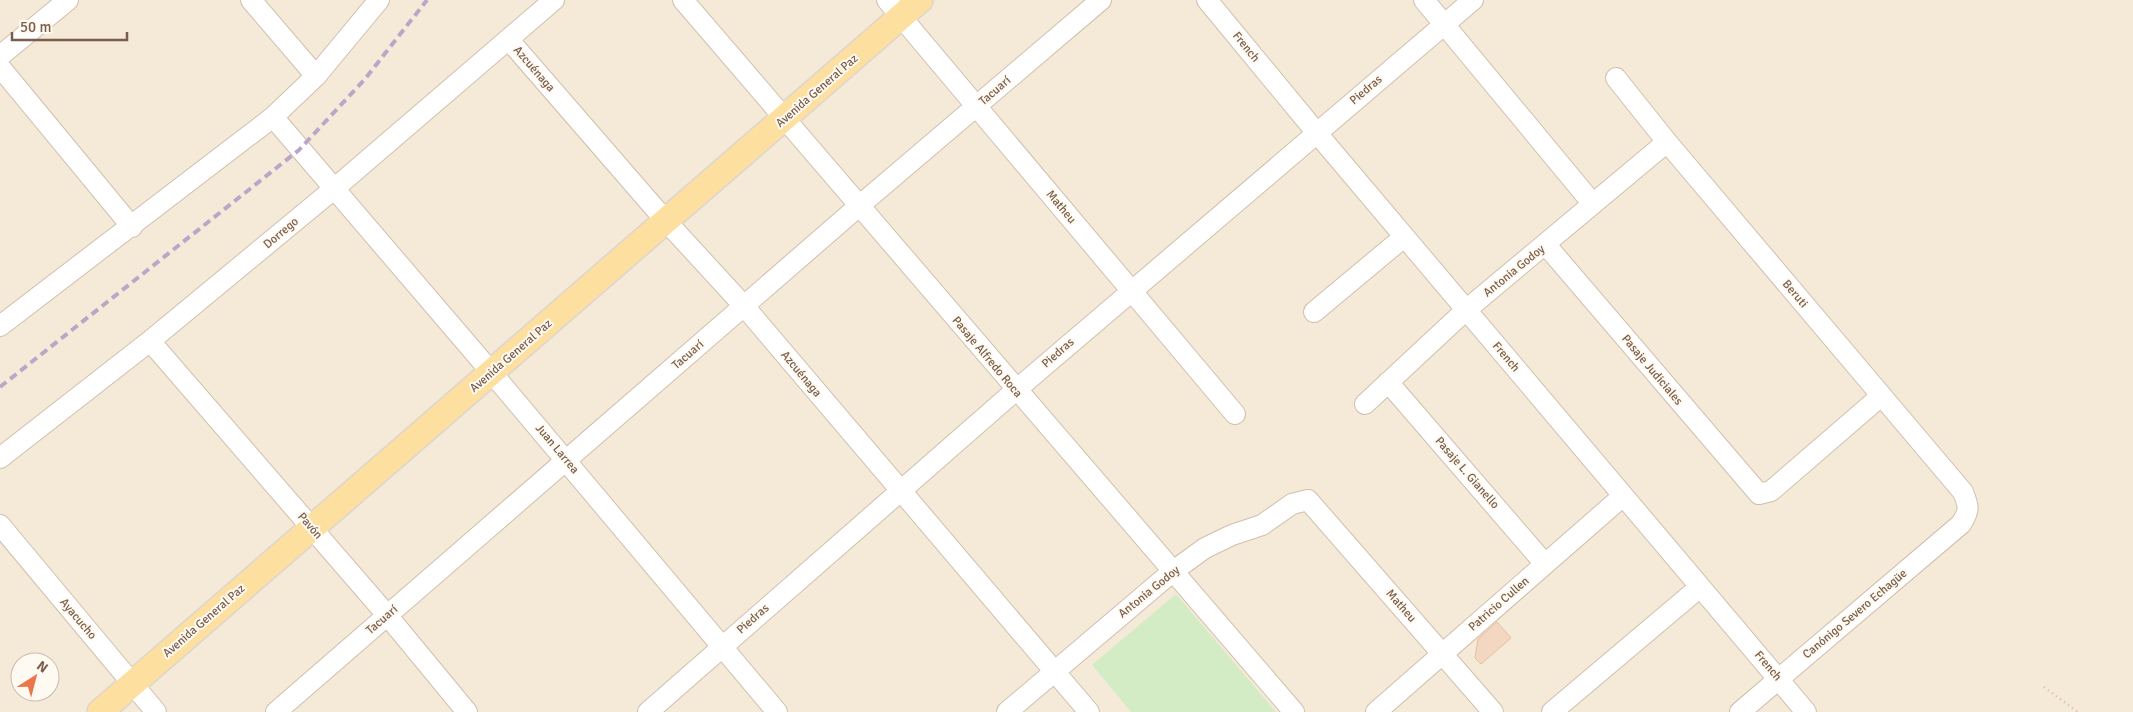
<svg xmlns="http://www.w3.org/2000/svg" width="2133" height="712" viewBox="0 0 2133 712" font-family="Signika,sans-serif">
<rect width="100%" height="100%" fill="#fdf7e9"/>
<!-- residential -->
<path fill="#f5e9d7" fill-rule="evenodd" d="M0,0H2133V712H0ZM20,662H50V692H20Z"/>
<!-- green -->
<path fill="#d4ecc6" d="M1176,594L1276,712H1131L1092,665Z"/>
<!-- building -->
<path fill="#f4d7c0" stroke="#e7be9f" d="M1497,622L1511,638L1481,664L1475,658L1478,639Z"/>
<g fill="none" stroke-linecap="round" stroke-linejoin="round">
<defs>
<path id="minor" d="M251,0L316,76
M683,0L1294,712
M887,0L1235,414
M1207,0L1316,132L1806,712
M1424,0L1593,204
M509,40L665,220L744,306L1089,712
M0,56L68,0
M0,67L132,227
M1616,78L1667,142L1963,492C1969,507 1970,510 1961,524L1740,712
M273,117L492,373L777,712
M1546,245L1759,494L1771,491L1881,396
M1314,312L1404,237
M0,326L273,117L316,76L379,0
M150,341L387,615L467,712
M1388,382L1545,564
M1365,404L1466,310L1667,142
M0,458L150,341L335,188L554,0
M0,525L156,712
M276,712L859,206L1101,0
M648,712L1016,390L1473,0
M1007,712L1172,572L1205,548L1232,535L1262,525L1292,504L1308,500L1493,712
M1376,712L1623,496
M1552,712L1700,587"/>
<path id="major" d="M100,712L920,0"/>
</defs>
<!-- minor casing -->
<use href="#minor" stroke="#d1bfad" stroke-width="22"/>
<!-- major casing -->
<use href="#major" stroke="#dcd5d0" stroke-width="28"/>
<!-- path -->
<path stroke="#dabaa2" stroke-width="2.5" stroke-dasharray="1 4" stroke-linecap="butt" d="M2044,687L2078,712"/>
<!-- minor -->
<use href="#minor" stroke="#fff" stroke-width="20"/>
<!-- major -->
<use href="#major" stroke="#fddfa0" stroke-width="25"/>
<!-- rail -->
<path stroke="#baa6c9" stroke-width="4" stroke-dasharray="8 5" stroke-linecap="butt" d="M0,387L299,150L365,79L427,0"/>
</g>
<g text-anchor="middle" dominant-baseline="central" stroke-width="4" stroke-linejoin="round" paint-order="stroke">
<!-- street labels -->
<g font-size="12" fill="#7a5e4b" stroke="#fffaf1">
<text transform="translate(1246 47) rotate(51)">French</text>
<text transform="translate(534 69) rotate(49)">Azcuénaga</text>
<text transform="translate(1366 90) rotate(-40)">Piedras</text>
<text transform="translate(817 91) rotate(-41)">Avenida General Paz</text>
<text transform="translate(995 91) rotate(-41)">Tacuarí</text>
<text transform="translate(1061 207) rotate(50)">Matheu</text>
<text transform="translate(281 233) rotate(-40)">Dorrego</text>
<text transform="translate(1514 271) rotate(-39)">Antonia Godoy</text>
<text transform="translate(1795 294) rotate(50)">Beruti</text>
<text transform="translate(1058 353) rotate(-41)">Piedras</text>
<text transform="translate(688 355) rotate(-41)">Tacuarí</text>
<text transform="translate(511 356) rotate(-41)">Avenida General Paz</text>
<text transform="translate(987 357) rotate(50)">Pasaje Alfredo Roca</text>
<text transform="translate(1506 357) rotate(50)">French</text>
<text transform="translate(1652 370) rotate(50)">Pasaje Judiciales</text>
<text transform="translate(801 374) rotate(50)">Azcuénaga</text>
<text transform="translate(557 449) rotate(50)">Juan Larrea</text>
<text transform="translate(1467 473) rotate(49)">Pasaje L. Gianello</text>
<text transform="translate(310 526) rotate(49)">Pavón</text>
<text transform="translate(1149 592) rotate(-39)">Antonia Godoy</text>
<text transform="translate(1499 604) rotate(-41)">Patricio Cullen</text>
<text transform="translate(1401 606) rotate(49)">Matheu</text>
<text transform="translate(1855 614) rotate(-40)">Canónigo Severo Echagüe</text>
<text transform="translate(78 619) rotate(50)">Ayacucho</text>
<text transform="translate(753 619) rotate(-41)">Piedras</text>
<text transform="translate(382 620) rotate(-41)">Tacuarí</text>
<text transform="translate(204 621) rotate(-41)">Avenida General Paz</text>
<text transform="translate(1768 666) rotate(50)">French</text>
</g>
</g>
<!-- north arrow -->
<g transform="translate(35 677) rotate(36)"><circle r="24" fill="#fffaf1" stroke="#cabcaf"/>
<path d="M0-4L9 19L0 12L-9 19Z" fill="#eb764b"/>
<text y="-8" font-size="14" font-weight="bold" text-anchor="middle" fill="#7a5e4b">N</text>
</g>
<!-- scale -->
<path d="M12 32v8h115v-8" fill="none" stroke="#7a5e4b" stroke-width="2.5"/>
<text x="20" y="32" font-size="15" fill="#7a5e4b" stroke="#fffaf1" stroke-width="4" paint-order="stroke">50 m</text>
</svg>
